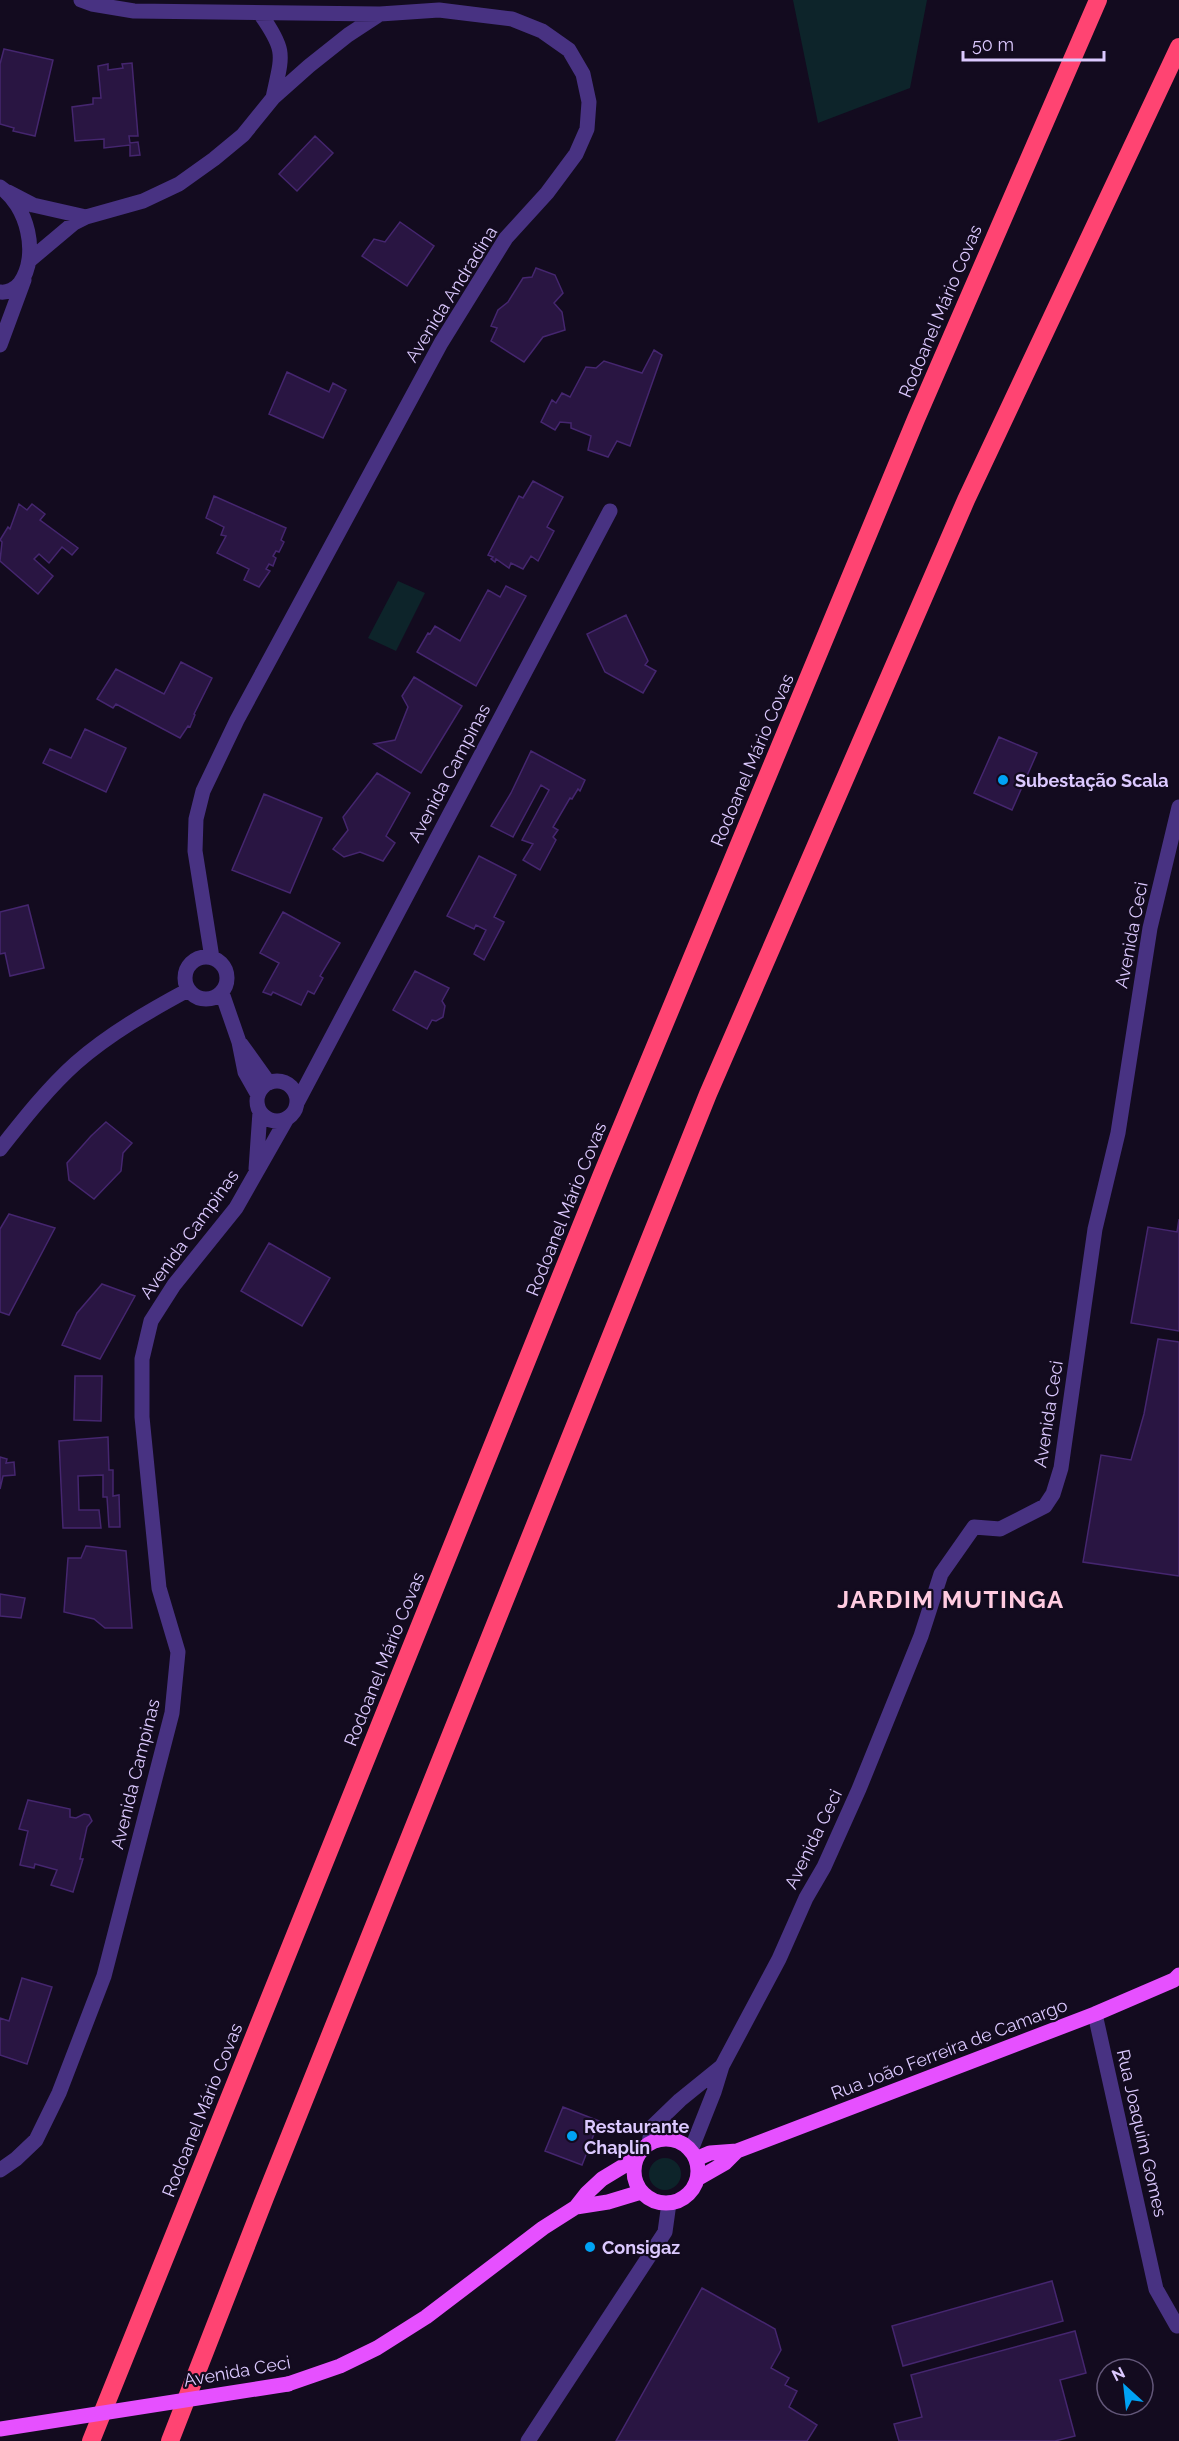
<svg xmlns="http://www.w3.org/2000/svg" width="1179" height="2441" viewBox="0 0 1179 2441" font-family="Raleway,sans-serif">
<rect width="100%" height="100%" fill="#130b1f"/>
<!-- green -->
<path fill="#0d242a" d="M793,0H927L910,88L818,123Z
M398,581L425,593L396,651L368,638Z
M649 2174a16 16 0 1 1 32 0a16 16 0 1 1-32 0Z"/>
<!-- building -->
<path fill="#291542" stroke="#45266f" stroke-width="1.5" d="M4,49L53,60L35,136L13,131L14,128L0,124V64Z
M132,63L138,136H129L130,143L138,142L140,155L130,156V145L104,148V139L75,141L72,107L93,104V98H101L98,66L108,64V70L123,68L122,64Z
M315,136L333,153L297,191L279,174Z
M400,222L434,246L407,286L362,256L374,239L385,242Z
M536,268L555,275L563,293L554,303L562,312L565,330L543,337L524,362L491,341L497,328L491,326L498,310L508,302L523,278L532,277Z
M654,350L662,355L630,446L617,441L608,457L588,450L591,436L571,428V423L560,422L555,430L541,422L552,400L556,403L562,393L570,397L586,367L596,368L604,361L642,373Z
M287,372L329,392L333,383L346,390L323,438L269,414Z
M533,481L563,497L547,527L554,531L538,561L531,556L523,569L511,563L509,568L496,559L495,562L491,559L493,557L488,555L519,496L523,498Z
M214,496L286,528L281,540L284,542L279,552L276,551L273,556L276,558L273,566L269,564L266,569L270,571L259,587L244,580L249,569L217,553L226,536L221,535L224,527L206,518Z
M19,504L27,510L32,504L45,514L40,520L78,548L72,555L62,547L49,563L39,554L34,559L53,576L38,594L0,561L2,542L0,540L8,527L10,529Z
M506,586L526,596L476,686L417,652L428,633L430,634L435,626L460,641L488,590L500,597Z
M626,615L648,661L645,665L656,671L643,693L605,672L587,634Z
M181,662L212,678L194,714L195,715L190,727L188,726L180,738L116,704L113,708L97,699L116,669L164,694Z
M414,677L462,706L421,773L374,744L395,740L408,707L402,696Z
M85,729L126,748L106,792L43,763L50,749L71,758Z
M999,737L1037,753L1012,810L974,793Z
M531,751L585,780L580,791L578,789L572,799L570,798L553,827L558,830L553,837L556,840L540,870L523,860L533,844L522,840L549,790L541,785L513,837L491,826L511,793Z
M377,773L410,793L386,836L395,843L383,861L360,852L344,857L333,849L348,830L343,817Z
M264,794L322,818L290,893L232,870Z
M479,856L516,875L494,917L504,922L484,960L474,954L486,930L476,925L474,929L447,916Z
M28,905L44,968L10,976L5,953L0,954V912Z
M283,912L340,943L320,976L323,978L314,994L308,991L301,1005L273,992L271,995L263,992L279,963L260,953Z
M415,971L449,988L442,1001L445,1006L443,1017L436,1021L432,1020L427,1029L393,1010Z
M106,1122L132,1143L123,1153L121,1171L94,1199L69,1180L67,1163L91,1136Z
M9,1214L55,1228L9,1315L0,1312V1229Z
M1179,1219V1331L1131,1323L1148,1227L1177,1232Z
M269,1243L330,1278L302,1326L241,1291Z
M102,1284L135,1296L100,1359L62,1345L77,1313Z
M1158,1339L1179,1342V1576L1083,1562L1101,1455L1131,1460L1144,1414Z
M75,1376H102L101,1421L74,1420Z
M108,1437L109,1470H113V1496L119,1495L120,1527H109L107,1497H103V1475L78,1476L79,1510H99L101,1528H63L59,1441Z
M0,1457L7,1459L6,1463L14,1462L15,1475L3,1476L0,1489Z
M86,1546L126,1551L132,1628H105L94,1619L64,1612L68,1558H81Z
M0,1594L25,1598L21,1618L0,1616Z
M28,1800L70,1809V1817L76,1818L84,1814L89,1815L92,1821L87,1827L80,1859H83L73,1892L51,1885L57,1870L35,1864L34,1868L20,1865L28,1831L19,1829Z
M22,1978L52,1987L27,2064L0,2055V2018L9,2021Z
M563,2107L599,2121L582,2165L545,2151Z
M1052,2281L1063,2321L903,2366L892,2326Z
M702,2288L775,2329L781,2350L771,2368L789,2378L785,2385L797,2391L789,2407L817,2425L807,2441H616Z
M1075,2331L1086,2373L1060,2380L1075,2436L1055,2441H899L894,2424L922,2417L911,2375Z"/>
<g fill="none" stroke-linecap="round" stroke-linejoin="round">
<!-- minor -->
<path stroke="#483282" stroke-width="15" d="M81,0L92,4L134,11L380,14L439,10L512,19L542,31L569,50L583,74L589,102L587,129L576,154L547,193L506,238L441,343L237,720L203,791L196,819L195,851L212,958
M261,15C287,52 282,55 273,98
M0,187C27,205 40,255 20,283C16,289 7,293 0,292
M8,192L33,205L86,217
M30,260L74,223L86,217L143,201L179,184L214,159L243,135L273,98L309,66L348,35L380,14
M0,345L24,280
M185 978a21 21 0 1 1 42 0a21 21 0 1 1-42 0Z
M222,993L239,1042L245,1072L258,1095
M241,1044L269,1083
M257 1101a20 20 0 1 1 40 0a20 20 0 1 1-40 0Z
M298,1101L610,511
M0,1149C23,1120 48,1088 76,1063C109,1034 149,1011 188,990
M256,1169L260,1112
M1095,2014L1156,2289L1177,2326
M649,2143L652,2127L680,2100L722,2066
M691,2150L714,2092L722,2066L779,1959L806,1898L824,1867L859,1789L921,1636L941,1574L974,1527L1000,1529L1045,1506L1053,1494L1061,1468L1095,1229L1118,1133L1150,928L1179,807
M0,2170L16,2159L36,2140L59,2093L104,1976L172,1713L178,1652L159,1588L142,1417V1359L151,1321L174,1285L236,1208L286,1120
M528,2441L665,2232L669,2203"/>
<!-- major -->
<path stroke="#e650ff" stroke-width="15" d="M634 2171a32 32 0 1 1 64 0a32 32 0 1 1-64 0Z
M696,2159L710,2153L737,2151L1095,2014L1174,1980L1179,1975
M697,2179L725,2163L737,2151
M576,2207L608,2202L641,2192
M288,2384L340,2366L377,2348L426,2317L543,2228L576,2207L587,2193L602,2179L635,2159"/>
<!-- highway -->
<path stroke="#ff4472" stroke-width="18" d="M91,2441L602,1174L916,419L1098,0
M170,2441L266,2195L708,1094L966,500L1179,47"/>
<!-- major-bridge -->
<path stroke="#e650ff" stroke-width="15" d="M0,2429L288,2384"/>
</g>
<!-- markers -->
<g fill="#00a3f4" stroke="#130b1f" stroke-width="2">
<circle cx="1003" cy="780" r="6"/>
<circle cx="572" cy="2136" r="6"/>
<circle cx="590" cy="2247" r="6"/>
</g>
<g text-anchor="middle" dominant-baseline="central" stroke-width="4.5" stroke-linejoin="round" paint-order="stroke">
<!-- street labels -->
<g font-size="18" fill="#dcc9ff" stroke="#130b1f">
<text transform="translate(451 294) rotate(-58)">Avenida Andradina</text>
<text transform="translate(940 311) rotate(-67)">Rodoanel Mário Covas</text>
<text transform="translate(752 760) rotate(-67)">Rodoanel Mário Covas</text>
<text transform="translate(449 773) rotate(-62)">Avenida Campinas</text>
<text transform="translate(1131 935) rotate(-79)">Avenida Ceci</text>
<text transform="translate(566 1209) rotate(-68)">Rodoanel Mário Covas</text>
<text transform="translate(189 1234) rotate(-54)">Avenida Campinas</text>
<text transform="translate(1048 1414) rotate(-81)">Avenida Ceci</text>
<text transform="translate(384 1659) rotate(-68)">Rodoanel Mário Covas</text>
<text transform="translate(135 1774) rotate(-76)">Avenida Campinas</text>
<text transform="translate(813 1839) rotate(-64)">Avenida Ceci</text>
<text transform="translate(949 2049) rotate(-21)">Rua João Ferreira de Camargo</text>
<text transform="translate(202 2110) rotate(-68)">Rodoanel Mário Covas</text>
<text transform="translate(1142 2133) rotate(77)">Rua Joaquim Gomes</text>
<text transform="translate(237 2371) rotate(-10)">Avenida Ceci</text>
</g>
<!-- poi labels -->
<g font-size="18" font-weight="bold" fill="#dcc9ff" stroke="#130b1f" text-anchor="start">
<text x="1015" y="780">Subestação Scala</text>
<text x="584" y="2126">Restaurante<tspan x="584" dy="21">Chaplin</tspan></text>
<text x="602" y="2247">Consigaz</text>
</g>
<!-- district labels -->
<g font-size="24" font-weight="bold" letter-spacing="1.5" fill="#ffcbe0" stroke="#130b1f">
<text x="951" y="1599">JARDIM MUTINGA</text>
</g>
</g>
<!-- north arrow -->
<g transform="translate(1125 2387) rotate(333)"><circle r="28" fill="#130b1f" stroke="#635779" stroke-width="1.5"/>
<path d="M0-4.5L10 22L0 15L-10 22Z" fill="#00a3f4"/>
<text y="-9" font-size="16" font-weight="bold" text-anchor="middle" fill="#dcc9ff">N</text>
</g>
<!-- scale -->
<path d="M963 51v9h141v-9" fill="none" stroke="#dcc9ff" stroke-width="3"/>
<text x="972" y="51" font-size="18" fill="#dcc9ff" stroke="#130b1f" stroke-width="4.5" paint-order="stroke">50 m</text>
</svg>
